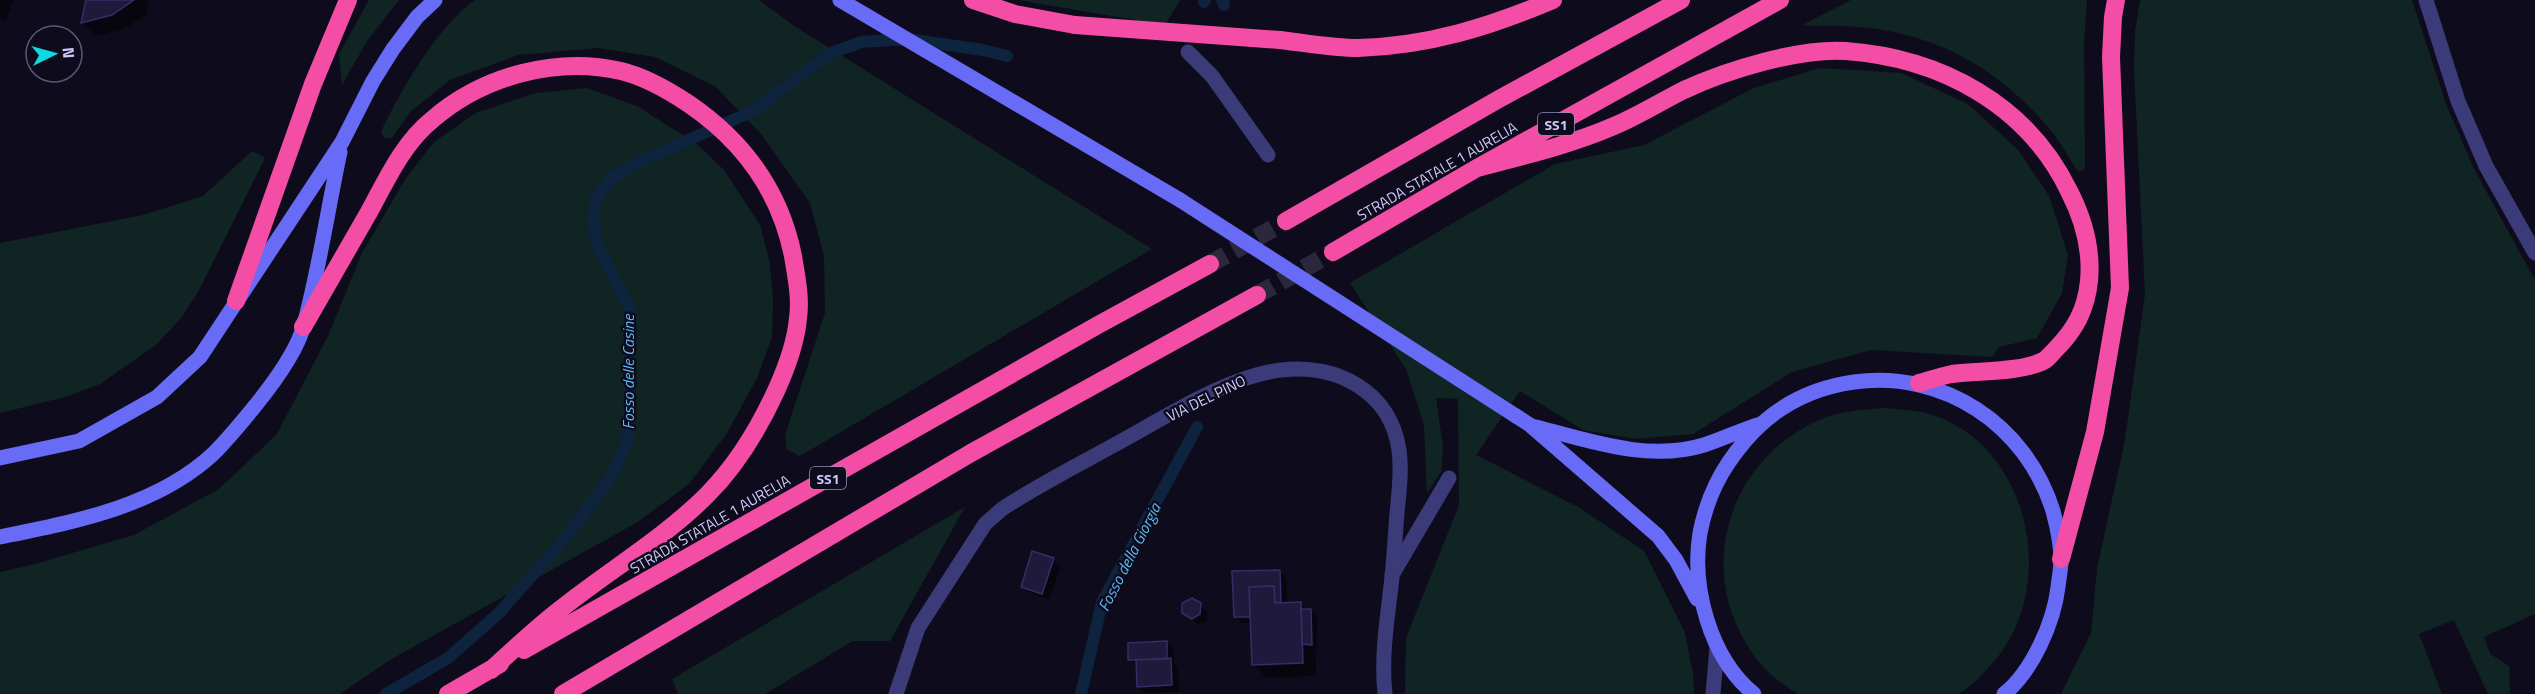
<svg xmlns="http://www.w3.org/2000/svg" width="2535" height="694" viewBox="0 0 2535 694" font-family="'Titillium Web',sans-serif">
<rect width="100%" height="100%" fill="#0e0c1c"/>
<!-- green -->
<path fill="#102523" d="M369,0H399L367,41L342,85L339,54Z
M475,0H759L794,26L1152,249L800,456L787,450L785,435L825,313L824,256L810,203L762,135L716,87L655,57L598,48L518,55L450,80L410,112L392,138H384L381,132C399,93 440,23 475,0Z
M1018,0H1180L1165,25Z
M1851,0H2087L2084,44L2085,169L2078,172C2068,156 2059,139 2047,126C1982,50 1904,21 1806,26L1804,24Z
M2140,0H2412L2446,104L2474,169L2535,280V614L2484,637L2490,654L2509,666L2510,694H2488L2454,620L2419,634L2442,694H2061L2091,633L2097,569L2125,440L2145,294L2134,69L2135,32Z
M1820,68L1901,73L1968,104L2018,150L2049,196L2068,255L2062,293L2037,338L1999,347L1992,357L1871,350L1792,372L1693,434L1637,439L1583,430L1520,391L1476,455L1578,507L1644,551L1685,633L1693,674L1694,694H1405L1406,638L1459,505L1458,399L1436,398L1443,447L1441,472L1427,493L1424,425L1406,369L1350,283L1555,164L1644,145L1754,88Z
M587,88L637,106L697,144L724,170L760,225L770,264L773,300L772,337L757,378L727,433L689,484L636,523L388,661L340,694H0V572L35,564L134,535L219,489L277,434L328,336L362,253L406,178L434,142L476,113L536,93Z
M252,151L265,158L198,292L181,318L157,344L100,384L65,397L0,413V243L143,215L203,196Z
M1882,408C1899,409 1919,410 1936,416C2033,452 2058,590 1992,664C1984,672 1968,691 1957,694C1946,694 1929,694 1916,694C1877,694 1837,694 1798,694C1784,685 1769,675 1759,662C1693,579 1723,463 1819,420C1839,411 1860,410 1882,408Z
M965,507L890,641H853L765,694H678L672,679Z"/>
<!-- shadow -->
<path fill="#0007" d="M0,0H14L6,21L1,19L0,20Z
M87,0H149L147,14L126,28L97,36L83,23Z
M1033,553L1054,560L1061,567L1049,600L1030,593L1023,586Z
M1279,571L1286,578L1287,604H1300L1317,617L1316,676L1267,678L1253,664L1252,623H1242L1235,616L1233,573Z
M1200,604L1207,612V621L1199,625L1183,613Z
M1167,643L1174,650V663L1178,667L1179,692L1146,693L1139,686L1137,667L1130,660Z"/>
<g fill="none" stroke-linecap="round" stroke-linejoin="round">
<!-- stream -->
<path stroke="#0e233e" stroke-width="12" d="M1222,0L1224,5
M1204,2L1205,0
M386,694L448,658L498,614L561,543L611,477L628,440L631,311L599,249L593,224L595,199L611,179L639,162L753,111L831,53L861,42L907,39L983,50L1007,56
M1081,694L1102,602L1197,427"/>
</g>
<!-- building -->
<path fill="#1f1a3c" stroke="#352d66" stroke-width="1.5" d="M86,0H134L112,15L81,23Z
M1032,551L1054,558L1042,594L1021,587Z
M1280,570L1281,602L1275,603L1274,586L1249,587L1250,617H1234L1232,571Z
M1274,586L1275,603L1301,602L1303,663L1252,665L1249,587Z
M1192,598L1201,603L1200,614L1192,619L1182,613V603Z
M1301,609H1311L1312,645L1302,644Z
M1167,641V659L1128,660V643Z
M1171,658L1172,685L1137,687L1136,660Z"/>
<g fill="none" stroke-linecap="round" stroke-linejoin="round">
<!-- highway-tunnel -->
<path stroke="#2b283e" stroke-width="18" stroke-dasharray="18 9" stroke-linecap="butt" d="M1210,264L1286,221
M1257,295L1333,252"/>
<!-- lane -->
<path stroke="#3a3b78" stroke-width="15" d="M1188,52L1212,76L1268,155
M1392,575L1449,478"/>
<!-- street -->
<path stroke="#3a3b78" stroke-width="15" d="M2426,0L2458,101L2486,166L2535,253
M896,694L918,628L985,524L1002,509C1038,485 1078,465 1116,444C1164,418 1228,376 1281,370C1337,363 1391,392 1399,450C1402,470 1399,492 1397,513C1395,537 1394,562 1391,586C1387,622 1381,657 1385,694
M1713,694L1717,647"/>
<!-- secondary -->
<path stroke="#676bf6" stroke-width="15" d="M840,0L1180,200
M1516,416L1530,425L1658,536L1676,560L1697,599
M1536,427C1590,441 1649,462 1704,445C1722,439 1739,431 1757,425
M0,458L79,441L157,397L200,357L342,142L373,81L393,49L417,17L435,0
M0,537C73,522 156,507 213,454C228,439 242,422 255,406C272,385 297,351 304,325C319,270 328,208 340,152
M1754,694C1710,658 1691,587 1700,533C1707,497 1721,469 1745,441C1773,408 1811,388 1854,382C1943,370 2026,424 2053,511C2057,526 2061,544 2061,560C2061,569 2059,578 2058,587C2054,622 2032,672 2004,694"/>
<!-- highway -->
<path stroke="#f44da6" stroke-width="18" d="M973,0L1015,14L1075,25
M1280,40C1306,43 1333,48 1358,48C1428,46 1489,27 1553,0
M1477,168C1523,156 1570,145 1614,126C1638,116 1660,102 1684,90C1727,70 1799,48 1846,51C1940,58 2027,104 2069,191C2084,220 2092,249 2089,281C2086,310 2075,330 2055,350C2052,353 2048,358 2045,360C2025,372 1976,371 1952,374C1941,376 1930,380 1919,383
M1286,221L1499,99L1681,0
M1333,252L1477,168L1780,0
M236,301L313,84L348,0
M303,327C325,289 347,250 369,212C387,179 403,143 433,119C483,76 556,56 621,71C646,77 668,90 689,104C743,141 780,191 793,256C796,275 801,298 798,318C796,342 786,369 776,391C759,428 736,466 707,495C664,538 610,570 562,608C537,627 514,649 491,670
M2061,559L2095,432L2120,288L2111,57L2113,17L2116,0
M524,650L1098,325L1210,264
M448,694L500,664
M563,694L971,453L1257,295"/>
<!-- secondary-bridge -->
<path stroke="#676bf6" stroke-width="15" d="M1180,200L1516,416"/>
<!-- highway-bridge -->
<path stroke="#f44da6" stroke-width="18" d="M1075,25L1280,40"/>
</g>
<g text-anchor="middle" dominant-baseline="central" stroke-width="5" stroke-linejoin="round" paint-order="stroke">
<!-- shield labels -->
<g fill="#0e0c1c" stroke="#9491b9" stroke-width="1.5">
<rect x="1538" y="113" width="36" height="22" rx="4.5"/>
<rect x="810" y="467" width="36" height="22" rx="4.5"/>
</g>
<g font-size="14" font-weight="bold" fill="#cdcafc">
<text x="1556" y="124">SS1</text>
<text x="828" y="478">SS1</text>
</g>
<!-- street labels -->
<g font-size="15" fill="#cdcafc" stroke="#0e0c1c">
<text transform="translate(1437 171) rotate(-30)">STRADA STATALE 1 AURELIA</text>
<text transform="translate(1206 398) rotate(-26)">VIA DEL PINO</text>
<text transform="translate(710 524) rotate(-30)">STRADA STATALE 1 AURELIA</text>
</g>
<!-- water labels -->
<g font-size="16" font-style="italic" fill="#5fb8f5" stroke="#0e0c1c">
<text transform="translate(628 372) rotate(-90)">Fosso delle Casine</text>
<text transform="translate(1129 557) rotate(-63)">Fosso della Giorgia</text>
</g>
</g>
<!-- north arrow -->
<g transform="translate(54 54) rotate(85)"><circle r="28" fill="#0e0c1c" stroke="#5a5876" stroke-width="1.5"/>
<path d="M0-4.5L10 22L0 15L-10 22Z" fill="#0edae4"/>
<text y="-9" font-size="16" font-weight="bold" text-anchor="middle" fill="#cdcafc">N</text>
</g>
</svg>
